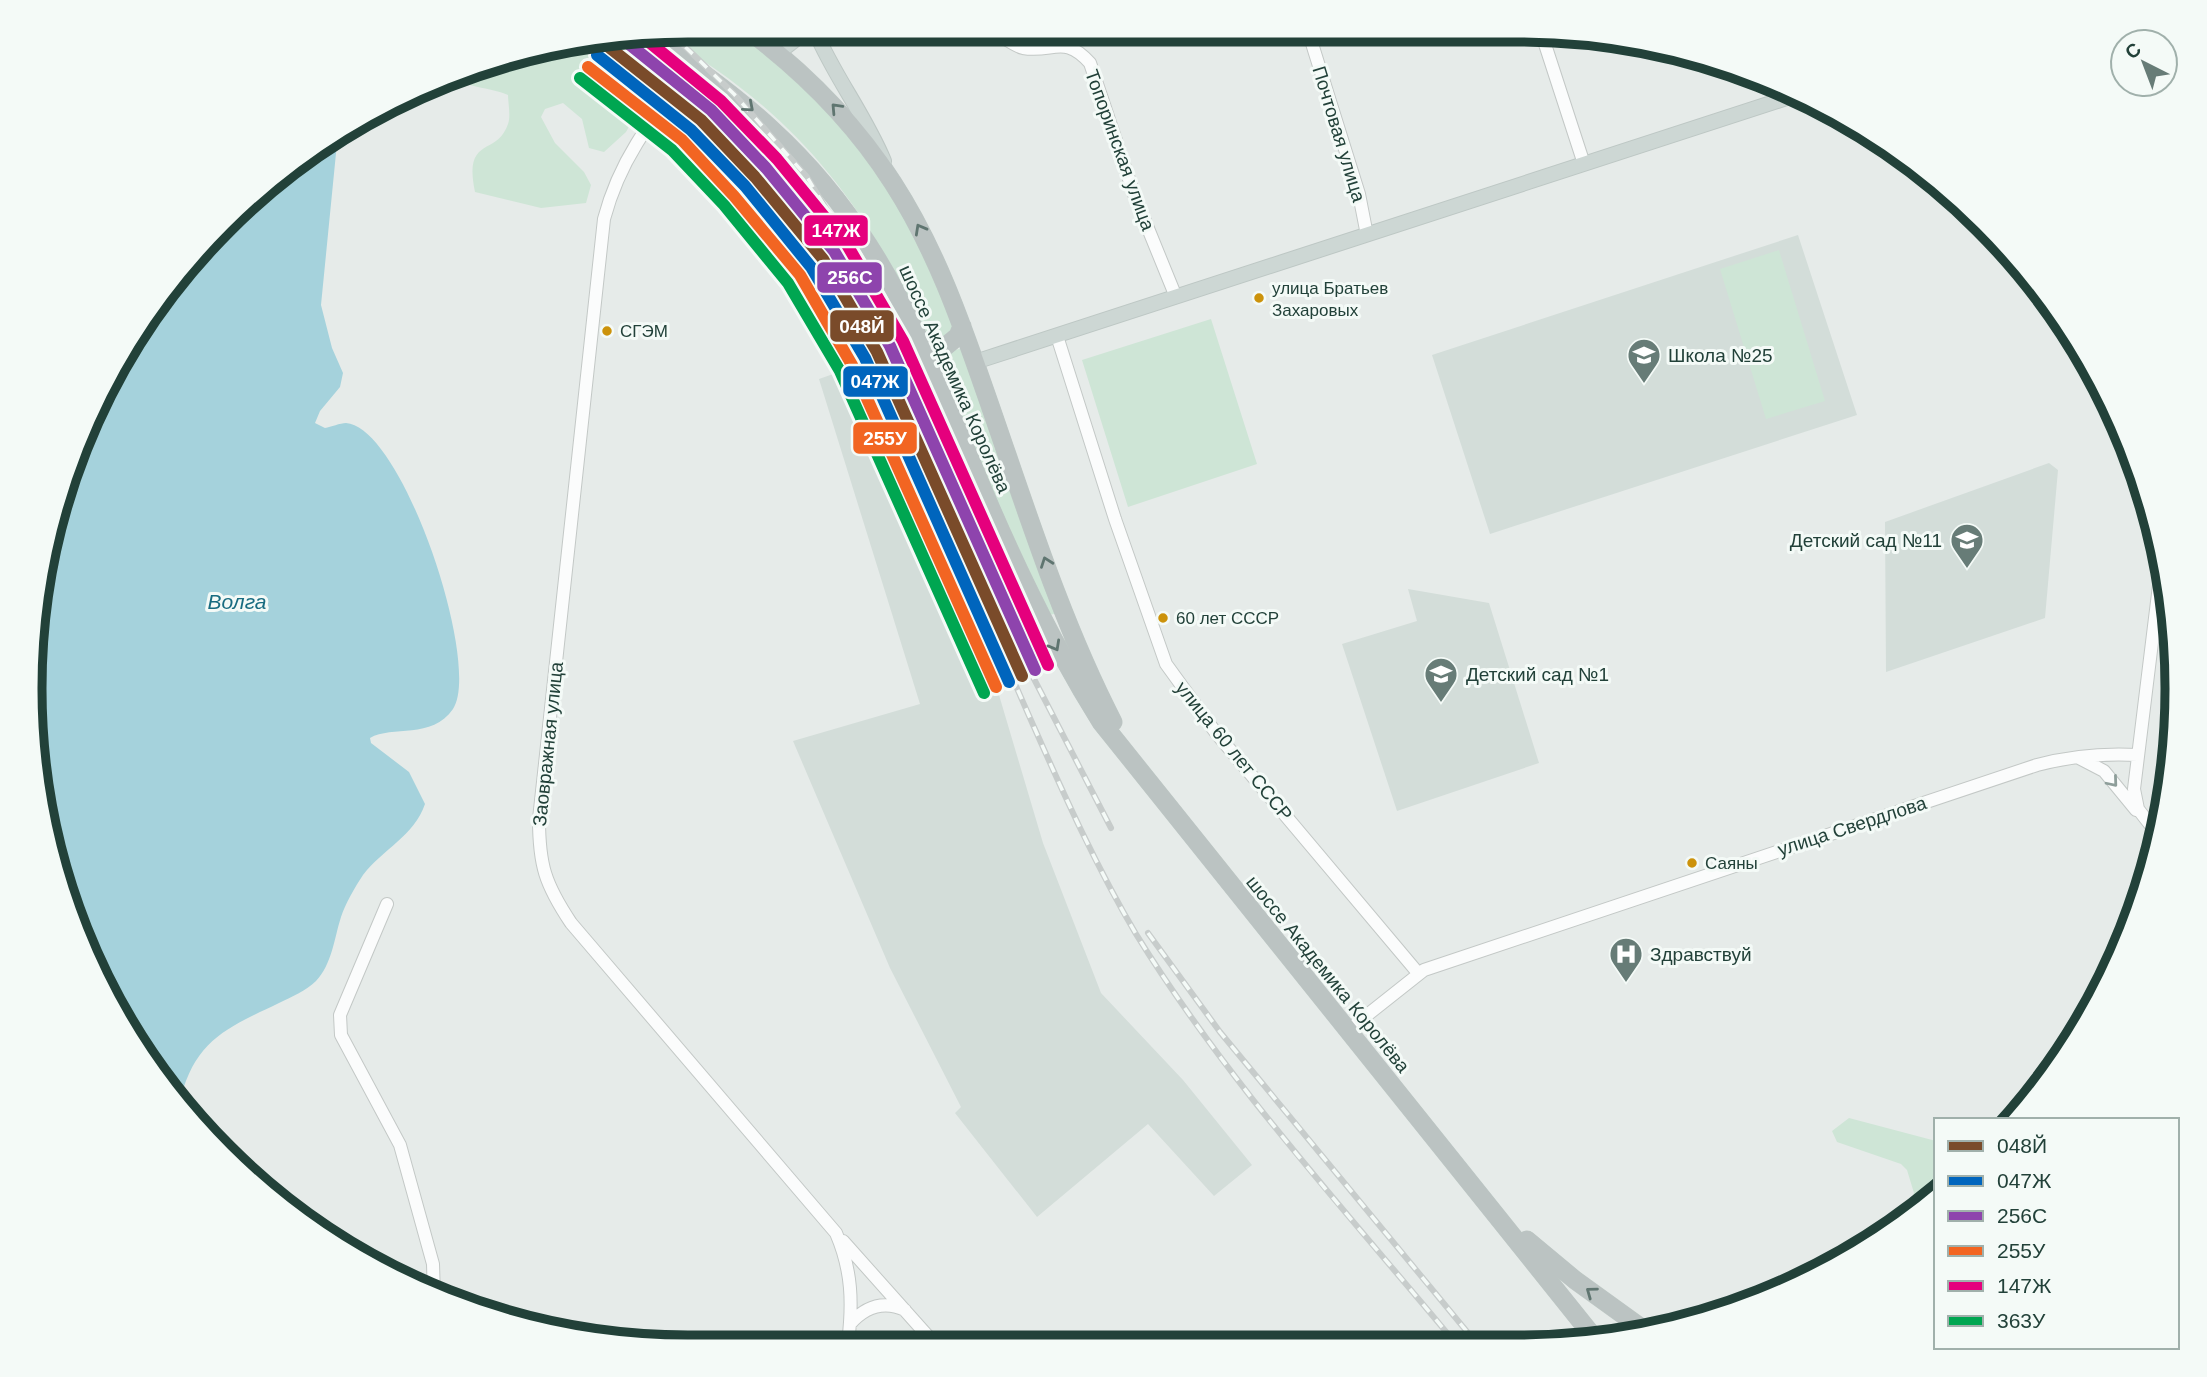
<svg xmlns="http://www.w3.org/2000/svg" width="2207" height="1377" viewBox="0 0 2207 1377" font-family="Helvetica,sans-serif">
<rect width="100%" height="100%" fill="#e6ebe9"/>
<!-- built -->
<path fill="#d3ddd9" d="M1798,235L1857,415L1490,534L1432,355Z
M856,366L962,603L999,695L1043,843L1101,993L1183,1080L1252,1165L1214,1196L1148,1124L1037,1217L955,1113L961,1107L890,968L793,741L920,704L819,379Z
M2049,463L2058,470L2045,618L1886,672L1885,522Z
M1408,589L1489,603L1539,763L1397,811L1342,644L1417,621Z"/>
<!-- green -->
<path fill="#cee5d6" d="M689,30H737L742,33C852,115 904,199 953,326V333L942,340L928,335C860,197 795,112 660,34Z
M583,47L606,62L643,102L626,132L604,152L589,148L582,119L563,103L545,109L541,117L555,143L584,172L591,185L586,203L541,208L475,192C463,135 497,157 508,124C511,116 508,103 508,95C493,88 459,86 452,77L477,65Z
M1779,250L1825,401L1766,419L1720,269Z
M1211,319L1257,464L1128,507L1082,360Z
M964,348L1057,613L1046,616L927,349L950,351Z
M1849,1118L1936,1141V1195L1920,1211L1901,1223L1914,1193L1907,1170L1901,1164L1837,1142L1832,1131Z"/>
<!-- water -->
<path fill="#a5d2dc" d="M338,133L321,305L332,348L343,373L340,387L320,411L315,423L325,428C331,427 340,423 346,423C403,427 482,665 453,709C432,740 392,725 370,738L371,743L409,772L425,804C414,836 383,849 363,875C355,887 345,904 341,917C334,939 332,964 316,981C306,991 291,997 279,1003C229,1027 196,1039 181,1097L141,1055L52,859L31,646L65,476L166,287L322,141Z"/>
<g fill="none" stroke-linecap="round" stroke-linejoin="round">
<defs>
<path id="minor" d="M994,32C1002,36 1014,46 1023,48C1054,53 1064,34 1090,63L1134,194L1176,297
M1309,34L1359,194L1367,235
M1542,35L1584,164
M694,66C654,117 621,155 604,219L539,819C539,865 545,884 571,923L836,1233C852,1270 853,1303 848,1343
M1057,336L1115,519L1166,664L1216,733L1418,973
M2079,758L2104,771L2136,810
M2159,836L2138,809L2134,789L2162,561
M387,904L340,1015L341,1035L400,1145L433,1264L434,1296
M1347,1031L1424,970L2037,765C2071,756 2103,753 2138,755
M843,1241L934,1343
M850,1324C865,1307 883,1300 905,1310"/>
<path id="major" d="M815,31C834,76 865,115 884,161
M767,43L786,47L808,30
M975,362L1796,95"/>
<path id="highway" d="M748,30C805,73 855,123 893,183C935,248 960,319 985,391C1024,502 1059,617 1113,722
M648,36C739,95 811,154 869,246C914,316 943,395 975,471C1011,558 1051,642 1101,722L1596,1340
M918,338L929,344L946,346L958,336L962,326
M1527,1240L1575,1280L1647,1332"/>
</defs>
<!-- minor casing -->
<use href="#minor" stroke="#c3c8c6" stroke-width="14"/>
<!-- major casing -->
<use href="#major" stroke="#bdc7c4" stroke-width="16"/>
<!-- highway casing -->
<use href="#highway" stroke="#bdc7c4" stroke-width="19"/>
<!-- minor -->
<use href="#minor" stroke="#fbfcfc" stroke-width="12"/>
<!-- major -->
<use href="#major" stroke="#cdd7d4" stroke-width="14"/>
<!-- highway -->
<use href="#highway" stroke="#bbc3c2" stroke-width="18"/>
<defs>
<path id="rail" d="M671,33L734,94L807,177L851,250L1032,675L1111,828
M905,412C945,519 988,623 1034,727C1065,797 1097,868 1136,934C1227,1082 1347,1212 1457,1345
M1148,933L1220,1032L1478,1345"/>
</defs>
<!-- rail casing -->
<use href="#rail" stroke="#c7cccb" stroke-width="6"/>
<!-- rail -->
<use href="#rail" stroke="#f4faf7" stroke-width="3.5" stroke-dasharray="10" stroke-linecap="butt"/>
<defs>
<path id="rail-1" d="M605,44L701,120L755,177L823,259L877,352L1022,676"/>
<path id="rail-2" d="M597,55L691,130L745,186L811,267L865,358L1009,682"/>
<path id="rail-3" d="M624,40L711,110L766,168L834,251L890,346L1035,670"/>
<path id="rail-4" d="M588,67L682,140L734,196L800,275L852,365L996,687"/>
<path id="rail-5" d="M643,37L721,101L777,159L846,243L903,341L1048,665"/>
<path id="rail-6" d="M580,78L672,150L724,205L788,283L840,371L984,693"/>
</defs>
<!-- rail-1 casing -->
<use href="#rail-1" stroke="#f4faf7" stroke-width="18"/>
<!-- rail-2 casing -->
<use href="#rail-2" stroke="#f4faf7" stroke-width="18"/>
<!-- rail-3 casing -->
<use href="#rail-3" stroke="#f4faf7" stroke-width="18"/>
<!-- rail-4 casing -->
<use href="#rail-4" stroke="#f4faf7" stroke-width="18"/>
<!-- rail-5 casing -->
<use href="#rail-5" stroke="#f4faf7" stroke-width="18"/>
<!-- rail-6 casing -->
<use href="#rail-6" stroke="#f4faf7" stroke-width="18"/>
<!-- rail-1 -->
<use href="#rail-1" stroke="#7a4b2a" stroke-width="12"/>
<!-- rail-2 -->
<use href="#rail-2" stroke="#0065bd" stroke-width="12"/>
<!-- rail-3 -->
<use href="#rail-3" stroke="#8e44ad" stroke-width="12"/>
<!-- rail-4 -->
<use href="#rail-4" stroke="#f26522" stroke-width="12"/>
<!-- rail-5 -->
<use href="#rail-5" stroke="#e5007d" stroke-width="12"/>
<!-- rail-6 -->
<use href="#rail-6" stroke="#00a651" stroke-width="12"/>
</g>
<!-- one-way arrows -->
<defs><path id="oneway-chevron" d="M-2-3.5L2.5 0L-2 3.5" fill="none" stroke-width="1.6" stroke-linecap="round" stroke-linejoin="round" transform="scale(1.75)"/></defs>
<g stroke="#5f7570">
<use href="#oneway-chevron" transform="translate(749 107) rotate(41)"/>
<use href="#oneway-chevron" transform="translate(836 108) rotate(-133)"/>
<use href="#oneway-chevron" transform="translate(920 229) rotate(-119)"/>
<use href="#oneway-chevron" transform="translate(1046 562) rotate(-110)"/>
<use href="#oneway-chevron" transform="translate(1055 646) rotate(61)"/>
<use href="#oneway-chevron" transform="translate(1591 1292) rotate(-144)"/>
</g>
<use stroke="#8e9e9a" href="#oneway-chevron" transform="translate(2113 782) rotate(50)"/>
<!-- icons -->
<defs>
<symbol id="school-pin" viewBox="-11 -11 22 30"><path d="M0 17L-7.5 6A9.5 9.5 0 1 1 7.5 6Z" fill="#677c77" stroke="#f4faf7"/><path d="M0-5L7-2L0 1L-7-2ZM-4 1L0 2.5L4 1V4Q0 6-4 4Z" fill="#fff"/></symbol>
<symbol id="hospital-pin" viewBox="-11 -11 22 30"><path d="M0 17L-7.5 6A9.5 9.5 0 1 1 7.5 6Z" fill="#677c77" stroke="#f4faf7"/><path d="M-5-5h3v3.5h4V-5h3V5h-3V1.5h-4V5h-3Z" fill="#fff"/></symbol>
</defs>
<g fill-rule="evenodd">
<use href="#school-pin" x="1625" y="336" width="38" height="52"/>
<use href="#school-pin" x="1948" y="521" width="38" height="52"/>
<use href="#school-pin" x="1422" y="655" width="38" height="52"/>
<use href="#hospital-pin" x="1607" y="935" width="38" height="52"/>
</g>
<!-- markers -->
<g fill="#cc920b" stroke="#f4faf7" stroke-width="2.5">
<circle cx="1259" cy="298" r="6"/>
<circle cx="607" cy="331" r="6"/>
<circle cx="1163" cy="618" r="6"/>
<circle cx="1692" cy="863" r="6"/>
</g>
<g text-anchor="middle" dominant-baseline="central" stroke-width="6" stroke-linejoin="round" paint-order="stroke">
<!-- bus labels -->
<g font-size="17" fill="#224139" stroke="#f4faf7" text-anchor="start">
<text x="1272" y="288">улица Братьев<tspan x="1272" dy="22">Захаровых</tspan></text>
<text x="620" y="331">СГЭМ</text>
<text x="1176" y="618">60 лет СССР</text>
<text x="1705" y="863">Саяны</text>
</g>
<!-- street labels -->
<g font-size="19" fill="#224139" stroke="#f4faf7">
<text transform="translate(1339 134) rotate(73)">Почтовая улица</text>
<text transform="translate(1120 150) rotate(70)">Топоринская улица</text>
<text transform="translate(955 379) rotate(66)">шоссе Академика Королёва</text>
<text transform="translate(548 744) rotate(-84)">Заовражная улица</text>
<text transform="translate(1234 751) rotate(51)">улица 60 лет СССР</text>
<text transform="translate(1852 826) rotate(-18)">улица Свердлова</text>
<text transform="translate(1328 974) rotate(51)">шоссе Академика Королёва</text>
</g>
<!-- poi labels -->
<g font-size="19" fill="#224139" stroke="#f4faf7" text-anchor="start">
<text x="1668" y="355">Школа №25</text>
<text x="1942" y="540" text-anchor="end">Детский сад №11</text>
<text x="1466" y="674">Детский сад №1</text>
<text x="1650" y="954">Здравствуй</text>
</g>
<!-- water labels -->
<g font-size="21" font-style="italic" fill="#186c81" stroke="#f4faf7">
<text x="237" y="601">Волга</text>
</g>
</g>
<!-- crop -->
<path d="M0 0H2207V1377H0ZM688 42H1519A646 646 0 0 1 2165 688V689A646 646 0 0 1 1519 1335H688A646 646 0 0 1 42 689V688A646 646 0 0 1 688 42Z" fill="#f4faf7" fill-rule="evenodd"/>
<path fill="none" stroke="#224139" stroke-width="9" d="M688 42H1519A646 646 0 0 1 2165 688V689A646 646 0 0 1 1519 1335H688A646 646 0 0 1 42 689V688A646 646 0 0 1 688 42Z"/>
<g stroke="#f4faf7" stroke-width="2.5">
<rect x="803" y="214" width="66" height="33" rx="7" fill="#e5007d"/>
<rect x="816" y="261" width="67" height="33" rx="7" fill="#8e44ad"/>
<rect x="829" y="309" width="66" height="34" rx="7" fill="#7a4b2a"/>
<rect x="842" y="365" width="67" height="33" rx="7" fill="#0065bd"/>
<rect x="852" y="421" width="66" height="34" rx="7" fill="#f26522"/>
</g>
<g font-size="19" text-anchor="middle" font-weight="bold" fill="#fff">
<text x="836" y="237">147Ж</text>
<text x="850" y="284">256С</text>
<text x="862" y="333">048Й</text>
<text x="875" y="388">047Ж</text>
<text x="885" y="445">255У</text>
</g>
<!-- legend -->
<rect x="1934" y="1118" width="245" height="231" fill="#f4faf7" stroke="#a0b0ab" stroke-width="2"/>
<rect x="1948" y="1141" width="35" height="10" fill="#7a4b2a" stroke="#a0b0ab" stroke-width="2"/>
<text x="1997" y="1153" font-size="21" fill="#224139">048Й</text>
<rect x="1948" y="1176" width="35" height="10" fill="#0065bd" stroke="#a0b0ab" stroke-width="2"/>
<text x="1997" y="1188" font-size="21" fill="#224139">047Ж</text>
<rect x="1948" y="1211" width="35" height="10" fill="#8e44ad" stroke="#a0b0ab" stroke-width="2"/>
<text x="1997" y="1223" font-size="21" fill="#224139">256С</text>
<rect x="1948" y="1246" width="35" height="10" fill="#f26522" stroke="#a0b0ab" stroke-width="2"/>
<text x="1997" y="1258" font-size="21" fill="#224139">255У</text>
<rect x="1948" y="1281" width="35" height="10" fill="#e5007d" stroke="#a0b0ab" stroke-width="2"/>
<text x="1997" y="1293" font-size="21" fill="#224139">147Ж</text>
<rect x="1948" y="1316" width="35" height="10" fill="#00a651" stroke="#a0b0ab" stroke-width="2"/>
<text x="1997" y="1328" font-size="21" fill="#224139">363У</text>
<!-- north arrow -->
<g transform="translate(2144 63) rotate(318)"><circle r="33" fill="#f4faf7" stroke="#a0b0ab" stroke-width="2"/>
<path d="M0-5L12 26L0 18L-12 26Z" fill="#677c77"/>
<text y="-10" font-size="19" font-weight="bold" text-anchor="middle" fill="#224139">С</text>
</g>
</svg>
